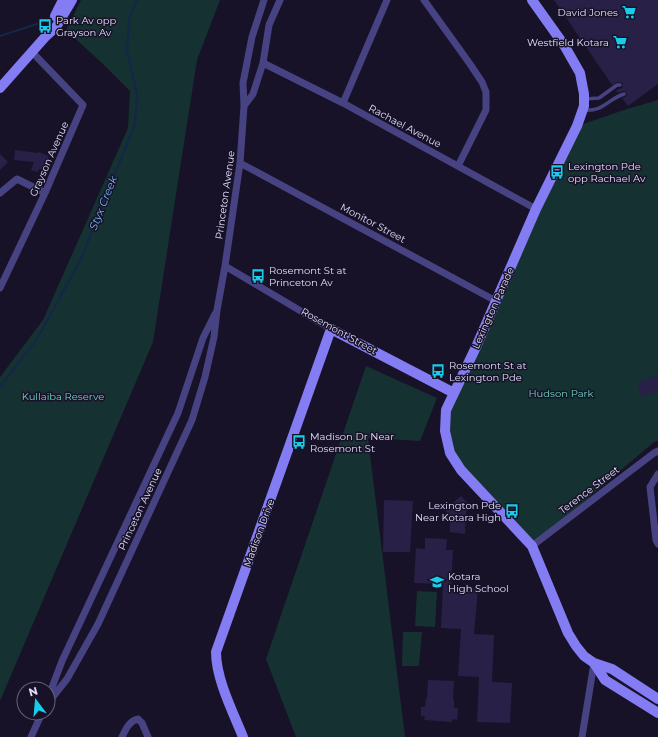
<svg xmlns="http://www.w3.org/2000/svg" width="658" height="737" viewBox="0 0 658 737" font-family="Montserrat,sans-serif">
<rect width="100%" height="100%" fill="#171227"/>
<!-- green -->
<path fill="#163131" d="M81,0H220L197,60L153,342L0,701V377L43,320L128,128L130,91L104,65L66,30Z
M658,100V441L654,442L532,546L450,453L446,410L577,126L627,109Z
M366,366L437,398L420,441L368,438L405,737H296L266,659Z
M417,591L437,592L435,627L415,626Z
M403,632H422L419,666H402Z"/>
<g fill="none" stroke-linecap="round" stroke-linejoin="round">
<!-- stream -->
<path stroke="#14264a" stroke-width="2" d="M0,36L43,22
M0,387L37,339L80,261L135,124L137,94L127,51L129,20L137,0"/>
</g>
<!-- building -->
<path fill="#292047" d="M554,0H658V84L628,106L622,98L627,96L626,92L623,91L618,93L616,90L622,88L623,83L617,82L612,85Z
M15,150L38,153L39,152L49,156L42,170L39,169L38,172L31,170L34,162L14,160Z
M0,154L8,162L0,170Z
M658,375V391L642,397L637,383Z
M461,496L473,509L466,511L465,534L450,532V517L445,510Z
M384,500L413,501L410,552H383Z
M425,538L447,539L446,550H453L451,587L478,589L474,634L494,635L492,682L512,683L510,723L477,722L479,677L458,676L461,629L441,628L443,584L414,583L416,548L425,549Z
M428,680L454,681L453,699L454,700V708H458L457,720L453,719L452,722L424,720L425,716H421V707H425L426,698H427Z"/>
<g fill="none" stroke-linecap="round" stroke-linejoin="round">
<!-- lane -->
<path stroke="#474282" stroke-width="3.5" d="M585,99L599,98L617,85H620
M584,110C603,112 608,99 624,94"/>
<!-- street -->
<path stroke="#474282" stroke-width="7" d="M424,0L470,64L482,82L486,92V110L458,166
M263,63L343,103L536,209
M343,103L387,0
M244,106L253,94L263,63L269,25L280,0
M240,163L496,301
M0,193L17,179L45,193
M225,266L331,329
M0,288L45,193L83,105L32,52
M658,474L650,487L656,540L658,544
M532,546L654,453L658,451
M48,698L62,661L178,413L203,338L215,314
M48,703L67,679L98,624L192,420L205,377L214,337L217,310L225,266L240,163L244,106L243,83L252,37L264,0
M31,737L42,713
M122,737C126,729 129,721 138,719L142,723L148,737
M582,737L594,663"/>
<!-- secondary -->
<path stroke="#837cf3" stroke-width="10" d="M532,0L564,45L580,73L584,94V106L577,126L536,209L476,347L446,410L445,431L450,453L461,470L532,546L568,633L576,646L584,656L594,663L612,669L658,699
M55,16L63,0
M0,88L46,36L56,27L72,0
M594,663L605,680L658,713
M243,737C233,712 216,679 216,652L331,329L454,393"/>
</g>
<!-- icons -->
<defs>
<symbol id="supermarket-bare" viewBox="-9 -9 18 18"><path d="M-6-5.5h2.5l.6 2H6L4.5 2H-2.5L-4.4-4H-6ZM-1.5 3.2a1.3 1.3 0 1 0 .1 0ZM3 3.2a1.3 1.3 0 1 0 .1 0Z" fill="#19cdea" stroke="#171227" stroke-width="2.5" paint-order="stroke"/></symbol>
<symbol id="bus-bare" viewBox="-9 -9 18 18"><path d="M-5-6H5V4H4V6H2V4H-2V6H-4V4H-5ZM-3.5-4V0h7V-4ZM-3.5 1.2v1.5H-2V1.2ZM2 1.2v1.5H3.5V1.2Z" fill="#19cdea" stroke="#171227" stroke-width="2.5" paint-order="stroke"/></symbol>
<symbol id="school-bare" viewBox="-9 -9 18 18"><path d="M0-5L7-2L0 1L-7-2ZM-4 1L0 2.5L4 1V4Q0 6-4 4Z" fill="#19cdea" stroke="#171227" stroke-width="2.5" paint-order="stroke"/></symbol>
</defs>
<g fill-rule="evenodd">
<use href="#supermarket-bare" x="619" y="2" width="20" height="20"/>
<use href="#bus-bare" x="35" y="16" width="20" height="20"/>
<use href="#supermarket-bare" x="610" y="32" width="20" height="20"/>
<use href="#bus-bare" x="547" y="162" width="20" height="20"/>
<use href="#bus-bare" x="248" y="266" width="20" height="20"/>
<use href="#bus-bare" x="428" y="361" width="20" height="20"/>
<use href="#bus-bare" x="289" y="432" width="20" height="20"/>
<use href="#bus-bare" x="502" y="501" width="20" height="20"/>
<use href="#school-bare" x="427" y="572" width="20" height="20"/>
</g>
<g text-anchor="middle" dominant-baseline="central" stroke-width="3" stroke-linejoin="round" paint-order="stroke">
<!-- poi labels -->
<g font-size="10" fill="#e1dcfc" stroke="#171227" text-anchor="start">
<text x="618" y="12" text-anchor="end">David Jones</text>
<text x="56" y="20">Park Av opp<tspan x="56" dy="12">Grayson Av</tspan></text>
<text x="609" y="42" text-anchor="end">Westfield Kotara</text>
<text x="568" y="166">Lexington Pde<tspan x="568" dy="12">opp Rachael Av</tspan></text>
<text x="269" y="270">Rosemont St at<tspan x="269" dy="12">Princeton Av</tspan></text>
<text x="449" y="365">Rosemont St at<tspan x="449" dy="12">Lexington Pde</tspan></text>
<text x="310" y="436">Madison Dr Near<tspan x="310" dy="12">Rosemont St</tspan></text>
<text x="501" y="505" text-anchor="end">Lexington Pde<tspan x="501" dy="12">Near Kotara High</tspan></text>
<text x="448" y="576">Kotara<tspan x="448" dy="12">High School</tspan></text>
</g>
<!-- street labels -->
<g font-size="10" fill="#e1dcfc" stroke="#171227">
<text transform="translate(405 126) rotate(28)">Rachael Avenue</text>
<text transform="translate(49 159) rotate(-66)">Grayson Avenue</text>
<text transform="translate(225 195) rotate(-82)">Princeton Avenue</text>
<text transform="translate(373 223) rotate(28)">Monitor Street</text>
<text transform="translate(493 308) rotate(-66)">Lexington Parade</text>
<text transform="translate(339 331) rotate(29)">Rosemont Street</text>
<text transform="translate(589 490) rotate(-37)">Terence Street</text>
<text transform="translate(140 509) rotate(-65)">Princeton Avenue</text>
<text transform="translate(259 533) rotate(-70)">Madison Drive</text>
</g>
<!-- park labels -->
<g font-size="10" fill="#6dd6c0" stroke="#171227">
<text x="561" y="393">Hudson Park</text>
<text x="63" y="396">Kullaiba Reserve</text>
</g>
<!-- water labels -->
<g font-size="11" font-style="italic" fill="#73b3f2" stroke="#171227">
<text transform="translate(103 203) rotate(-68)">Styx Creek</text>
</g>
</g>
<!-- north arrow -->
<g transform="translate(36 701) rotate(344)"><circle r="19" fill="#171227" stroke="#68637c"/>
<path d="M0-3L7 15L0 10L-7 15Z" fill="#19cdea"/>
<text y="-6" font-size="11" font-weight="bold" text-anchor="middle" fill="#e1dcfc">N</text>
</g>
</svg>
